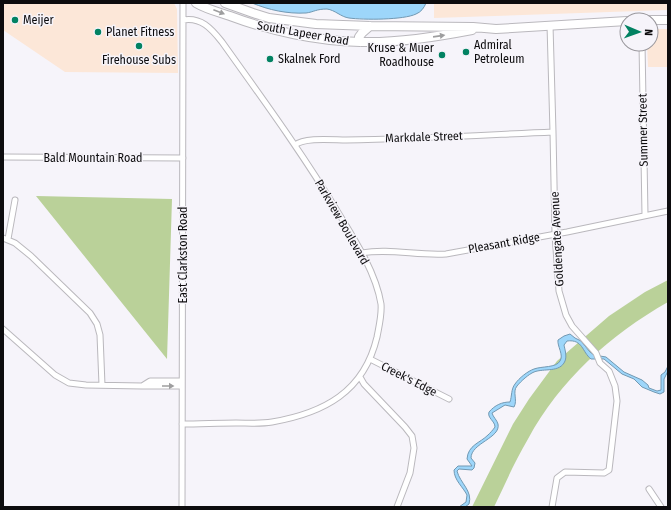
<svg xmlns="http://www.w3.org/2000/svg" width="671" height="510" viewBox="0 0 671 510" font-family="'Fira Sans Condensed',sans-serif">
<rect width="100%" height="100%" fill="#f6f4fa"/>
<!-- commercial -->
<path fill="#fce7d8" d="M3,3H174L177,9L178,73L65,72L3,30Z
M434,3H668V10L434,18Z
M651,29H668V67H648L647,44H651Z"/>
<!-- green -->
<path fill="#bad199" d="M36,196L172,199L167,359Z
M668,280V302C610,335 560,380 528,439C515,461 505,484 494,507H472L513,424L529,399L557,361L609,316L645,292Z"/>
<!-- water -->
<path fill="#9dd6fa" stroke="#7299b3" d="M252,3H426C424,8 421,12 416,14C404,20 363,20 349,18C341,17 335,10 327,9C316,9 314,12 306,13C287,14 269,10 252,3Z
M570,334L575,338L581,341L590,352L594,355L606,357L624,372L642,380L648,385L649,388L657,391L661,390V375L665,372L668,366V371L664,379V392L660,394L654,392L642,387L634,379L622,374L604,359H591C582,352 583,339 567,341L564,345C565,350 567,356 565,361C560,373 544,368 534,372C529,374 521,381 517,386C512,392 518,400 514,407L505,405L492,413C493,417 497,420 498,424C501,438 471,443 471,458L475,463L474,468L472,470L459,469L457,471C460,483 473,491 469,504L465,507H459L466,502L467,495C463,487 454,480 454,470L458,466H472L467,459C468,445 480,443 488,435C490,433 493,430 495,427C495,421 487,418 489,412C495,405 502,402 510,402C512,396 511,389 515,384C519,378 528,371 534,369C542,366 556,368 560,361C564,355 557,346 558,340L564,336Z"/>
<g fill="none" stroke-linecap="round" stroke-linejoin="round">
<defs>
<path id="minor" d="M550,25L553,132L555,234L559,291L566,315L572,326L596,353L600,363L609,371L615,386L617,401L609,470L604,473L565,472L557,478L552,507
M642,44L645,215
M295,145C305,137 333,140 346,140C415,139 484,135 553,132
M3,157L183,158
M3,238L15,243L31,256L90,313L97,324L100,335L102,385
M8,239L15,200
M362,253C390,248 418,256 446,254L567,232L668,211
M3,329L55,375L69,383L86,385L142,386
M370,359L449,399
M360,377L364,384L405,427L412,436L414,448L410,473L397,507
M182,386H142L150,381H182
M182,424C200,424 218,423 236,423C248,423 260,424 272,422C324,413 364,392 377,337C379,326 382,315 381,304C376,273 355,240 339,214C303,154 262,98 222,42C211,28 201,17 183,20
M649,489L661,507
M182,507L183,3"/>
<path id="primary" d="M196,3C206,9 218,12 230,16C270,31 318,41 360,42C398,43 435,37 472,30
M225,3L253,13L269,18L316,24L370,26L473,27L496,29L627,21
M651,20H668
M361,42L359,37L362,33L370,26"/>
</defs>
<!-- minor casing -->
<use href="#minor" stroke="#bab8bd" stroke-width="7"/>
<!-- primary casing -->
<use href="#primary" stroke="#bab8bd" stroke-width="10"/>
<!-- minor -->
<use href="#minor" stroke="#fff" stroke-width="5"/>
<!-- primary -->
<use href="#primary" stroke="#fff" stroke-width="8"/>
</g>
<!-- one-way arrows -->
<defs><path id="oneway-solid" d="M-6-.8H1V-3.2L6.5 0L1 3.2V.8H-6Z"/></defs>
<g fill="#9e9e9f">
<use href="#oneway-solid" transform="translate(219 12) rotate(21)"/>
<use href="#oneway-solid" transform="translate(439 36) rotate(-8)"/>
<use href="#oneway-solid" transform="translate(168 386)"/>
</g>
<!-- markers -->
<g fill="#028262" stroke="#f6f4fa" stroke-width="1.5">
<circle cx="15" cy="20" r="4"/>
<circle cx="98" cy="32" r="4"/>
<circle cx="139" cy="46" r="4"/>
<circle cx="466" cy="52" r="4"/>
<circle cx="442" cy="55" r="4"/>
<circle cx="270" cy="59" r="4"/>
</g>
<g text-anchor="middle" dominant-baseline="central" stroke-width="3" stroke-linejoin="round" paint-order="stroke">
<!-- poi labels -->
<g font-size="12" fill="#0d0c0e" stroke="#f6f4fa" text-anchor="start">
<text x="23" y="20">Meijer</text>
<text x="106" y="32">Planet Fitness</text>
<text x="474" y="45">Admiral<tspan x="474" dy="14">Petroleum</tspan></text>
<text x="434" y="48" text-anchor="end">Kruse &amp; Muer<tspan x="434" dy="14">Roadhouse</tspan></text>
<text x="278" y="59">Skalnek Ford</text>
<text x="139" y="60" text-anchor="middle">Firehouse Subs</text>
</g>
<!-- street labels -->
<g font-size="12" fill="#0d0c0e" stroke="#f6f4fa">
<text transform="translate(303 33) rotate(10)">South Lapeer Road</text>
<text transform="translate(643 130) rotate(-91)">Summer Street</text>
<text transform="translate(424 137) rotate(-2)">Markdale Street</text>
<text x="93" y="158">Bald Mountain Road</text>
<text transform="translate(342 222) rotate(60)">Parkview Boulevard</text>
<text transform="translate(557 239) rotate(-93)">Goldengate Avenue</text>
<text transform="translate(504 243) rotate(-10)">Pleasant Ridge</text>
<text transform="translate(183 255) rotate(-90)">East Clarkston Road</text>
<text transform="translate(409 379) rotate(27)">Creek's Edge</text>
</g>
</g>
<!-- border -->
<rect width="671" height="510" fill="none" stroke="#0d0c0e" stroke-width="8"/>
<!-- north arrow -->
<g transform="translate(639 32) rotate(92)"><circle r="19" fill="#f6f4fa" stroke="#99979c"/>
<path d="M0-3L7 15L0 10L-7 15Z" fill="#028262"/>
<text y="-6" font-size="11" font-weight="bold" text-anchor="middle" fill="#0d0c0e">N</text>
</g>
</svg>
